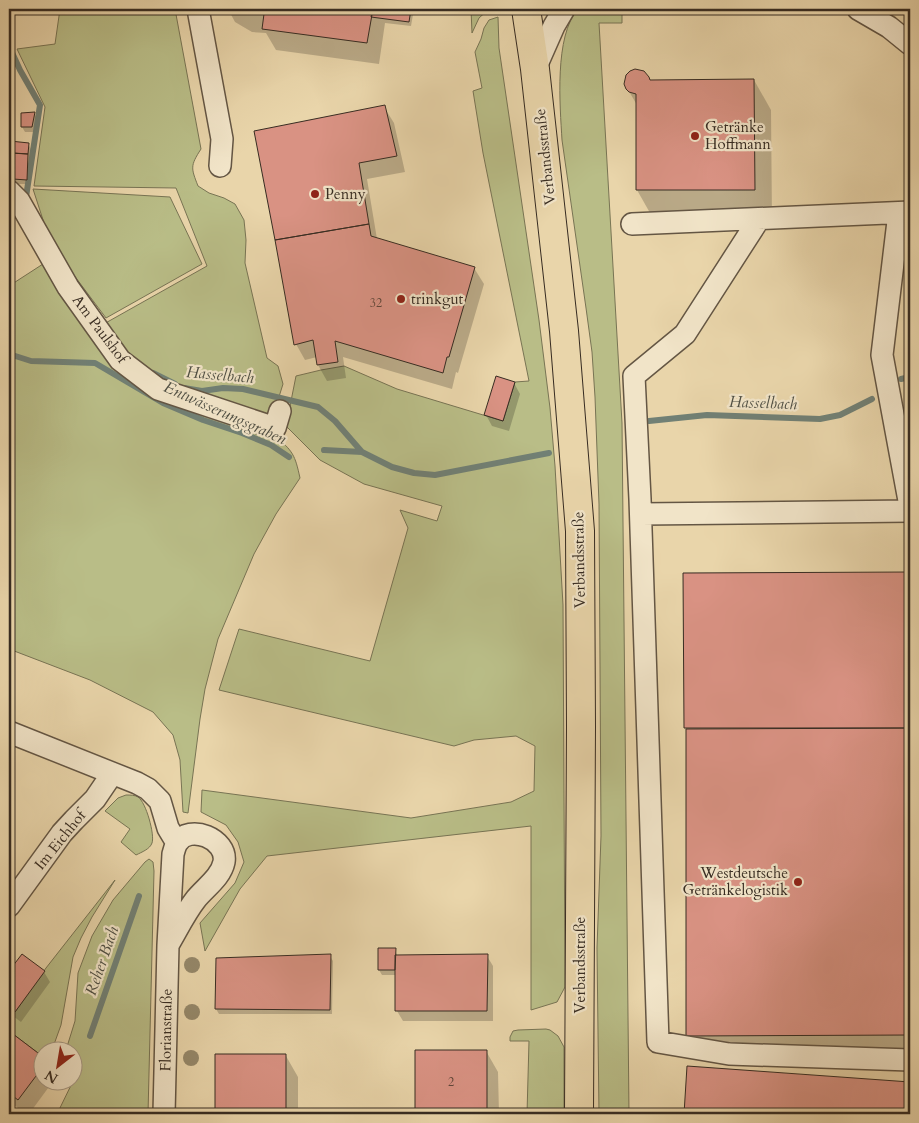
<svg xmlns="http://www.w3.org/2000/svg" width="919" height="1123" viewBox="0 0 919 1123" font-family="Cardo,serif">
<rect width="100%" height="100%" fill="#e9d5aa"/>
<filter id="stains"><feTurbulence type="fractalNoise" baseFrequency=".004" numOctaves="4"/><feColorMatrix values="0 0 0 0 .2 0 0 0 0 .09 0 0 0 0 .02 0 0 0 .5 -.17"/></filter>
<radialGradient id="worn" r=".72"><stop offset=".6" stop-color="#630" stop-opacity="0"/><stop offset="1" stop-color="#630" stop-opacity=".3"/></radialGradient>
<!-- green -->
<path fill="#b9bd87" stroke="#787454" d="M60,9H175L201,149C190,166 191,168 198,186L209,193L224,198L235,204L244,220L246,240L245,263L267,358L278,366L283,384L272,419L161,384L124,356L102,325L207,266L176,188L34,186L45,107L17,49L55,44Z
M471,9H489L479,18L472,33Z
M578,9H622V23H599L622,423L629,1114H599L597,948L601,836L600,664L599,504L595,397L592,352L586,308L562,140C560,106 554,36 578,9Z
M498,17L499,48L539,320L550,408L555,466L563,605L565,987L557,1002L531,1010V826L267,856L240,889L205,951L200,923L235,883L244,862L238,842L226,825L201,812L202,790L411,818L511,802L534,791L535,746L516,736L474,740L454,746L219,690L239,629L370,661L408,528L400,510L437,521L442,506L364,484L320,460L286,426L296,376L321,370L344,366L397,389L503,421L515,382L529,381L483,153L473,91L482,88L475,52L481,39L484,28L489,20Z
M33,189L170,197L202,264L106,318L73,274L45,226Z
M43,264L113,363L275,436C293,451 295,455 300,478L276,514L254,554L218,639L205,689L200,719L188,813L183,812L180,760L173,735L153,712L90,680L9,649V286Z
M126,795C130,795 135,795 138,797C146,802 155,835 152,843C150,849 142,852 136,855L121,842L130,829L105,811L118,798Z
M149,859L153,862L154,871L148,1114H57L77,1073L73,1071L72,1050H66L75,1021L78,973L92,936L113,900L145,862Z
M115,880L92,917L81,938L73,957L61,1025L52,1050H42V1056L9,1031V1008L15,1012L46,968Z
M546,1029L550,1030L558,1036L564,1047V1114H527L529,1041H510V1037L513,1031L518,1030Z"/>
<!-- shadow -->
<path fill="#0003" d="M228,9H414L411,26L385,23L379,64L276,50L266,33L252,32L235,22Z
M754,80L771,110L772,220H654L637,190V105L627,88L651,81Z
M384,107L394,123L405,172L367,179L377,239L474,268L484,284L458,373L456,372L452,389L343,357L346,378L327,381L318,365L317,357L305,360L296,344L256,132Z
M34,114L37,118L34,132H25L22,127Z
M9,117L11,121L12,143L28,144L31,149L29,184H17L14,179L15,157H13L10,152L11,143H9Z
M514,383L520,394L509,431L492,426L486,415Z
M910,573V1051H696L687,1035V731L685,728V574Z
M379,950H395L398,957L487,956L493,966V1021H403L397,1011V975H382L379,970Z
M22,956L44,972L50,982L21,1022L9,1013V974Z
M330,956L333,961L332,1014H219L216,1009Z
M9,1033L42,1058V1080H54L29,1114H26L9,1101Z
M416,1051H486L498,1072L499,1114H416Z
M216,1056H286L298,1077V1114H216Z
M688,1067L910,1083V1114H685Z"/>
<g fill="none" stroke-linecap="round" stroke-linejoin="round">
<!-- stream -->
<path stroke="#718075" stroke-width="6" d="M9,46L20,70L40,105L26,197L28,200
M9,354L31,361L95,363L163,403L203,420L242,433L271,445L289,457
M153,373L175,384
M901,379L910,377
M184,388L202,391L223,388L243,389L318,407L335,421L362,452L392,467L414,473L435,475L549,453
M649,421L707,415L820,419L840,415L872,399
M324,450L362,452
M90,1036L139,896"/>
</g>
<!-- building -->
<path fill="#d99283" stroke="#372c22" d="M236,9H373L367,43L262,29L264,14L239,11Z
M373,9H411L409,22L371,17Z
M635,69L644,71L649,77L650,80L754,79L755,190H636V94L629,92L626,89L624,84L626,75L630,71Z
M385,105L397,156L359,163L369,224L275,240L254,131Z
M35,112L32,127H21V113Z
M10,141L29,143L28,154L9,153Z
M14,153L28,154L27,180L13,179Z
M369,224L371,236L475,267L449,357H447L443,373L335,341L338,362L317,365L313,340L294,345L275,240Z
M496,376L515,382L503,421L484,415Z
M910,572V728H684L683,573Z
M910,728V1035L686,1036V729Z
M378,948H396L395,970H378Z
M22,954L45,971L15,1012L9,1008V971Z
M331,954L330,1010L215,1009L216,958Z
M488,954L487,1011H395V955Z
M9,1031L42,1056V1068L18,1100L9,1093Z
M415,1050H487V1114H415Z
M215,1054H286V1114H215Z
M687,1066L910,1082V1114H684Z"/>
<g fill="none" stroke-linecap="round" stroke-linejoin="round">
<defs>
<path id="minor" d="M198,9L222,139L220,166
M858,9L889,27L910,44
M535,69L554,26L564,9
M9,191L19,201L68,287L120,360L158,389L275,428L280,411
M899,213L882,355L910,506
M759,219L685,334L634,376L640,499L658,1042L729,1054L910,1060
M632,224L910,212
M641,514L910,511
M9,732L137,783L148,789L160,801L168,828L177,843
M9,906L62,833L74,820L95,799L112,774
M164,1114L168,945L173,854C174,851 175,846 177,843C189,823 228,839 224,862C221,877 206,887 196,899C185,913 177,930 168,945"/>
<path id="major" d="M526,9L535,69L564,331L580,531L581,727L579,1114"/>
</defs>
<!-- minor casing -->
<use href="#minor" stroke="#645644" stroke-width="24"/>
<!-- major casing -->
<use href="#major" stroke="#372c22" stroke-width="30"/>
<!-- minor -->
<use href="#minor" stroke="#f1e4c8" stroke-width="21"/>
<!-- major -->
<use href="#major" stroke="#e9d5aa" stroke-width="28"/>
</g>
<!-- trees -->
<g fill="#95886a">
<circle cx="192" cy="965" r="8"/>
<circle cx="192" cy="1012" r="8"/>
<circle cx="191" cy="1058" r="8"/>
</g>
<!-- markers -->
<g fill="#8f2418" stroke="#f1e4c8" stroke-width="2">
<circle cx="695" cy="136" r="5"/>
<circle cx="315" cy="194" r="5"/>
<circle cx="401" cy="299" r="5"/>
<circle cx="798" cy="882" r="5"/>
</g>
<g text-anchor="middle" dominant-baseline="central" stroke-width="4.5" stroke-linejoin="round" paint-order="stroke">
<!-- number labels -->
<g font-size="12" fill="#60463a">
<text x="376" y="303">32</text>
<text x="451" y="1082">2</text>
</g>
<!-- poi labels -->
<g font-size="15" fill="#372c22" stroke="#f1e4c8" text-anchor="start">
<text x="705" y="127">Getränke<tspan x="705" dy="17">Hoffmann</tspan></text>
<text x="325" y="194">Penny</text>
<text x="411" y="299">trinkgut</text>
<text x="788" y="873" text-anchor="end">Westdeutsche<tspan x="788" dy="17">Getränkelogistik</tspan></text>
</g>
<!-- street labels -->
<g font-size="15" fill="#372c22" stroke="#f1e4c8">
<text transform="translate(545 157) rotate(-96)">Verbandsstraße</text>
<text transform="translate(100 329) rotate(53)">Am Paulshof</text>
<text transform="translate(579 560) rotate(-91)">Verbandsstraße</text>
<text transform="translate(60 840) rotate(-51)">Im Eichhof</text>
<text transform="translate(580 965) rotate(-90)">Verbandsstraße</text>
<text transform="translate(166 1030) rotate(-89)">Florianstraße</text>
</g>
<!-- water labels -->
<g font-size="16" font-style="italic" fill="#4f4f44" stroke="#f1e4c8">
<text transform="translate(220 375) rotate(5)">Hasselbach</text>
<text transform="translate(763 403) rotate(2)">Hasselbach</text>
<text transform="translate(225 413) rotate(24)">Entwässerungsgraben</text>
<text transform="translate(102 961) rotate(-71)">Reher Bach</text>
</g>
</g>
<!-- margin -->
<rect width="919" height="1123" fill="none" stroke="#e9d5aa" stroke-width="30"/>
<rect x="10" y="10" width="899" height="1103" fill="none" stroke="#372c22" stroke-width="2.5"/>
<rect x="15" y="15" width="889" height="1093" fill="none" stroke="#372c22"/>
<!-- north arrow -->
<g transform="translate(58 1066) rotate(211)"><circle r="24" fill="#f1e4c8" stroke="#a79a86"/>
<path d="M0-4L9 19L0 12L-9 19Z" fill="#8f2418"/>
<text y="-8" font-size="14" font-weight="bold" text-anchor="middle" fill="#372c22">N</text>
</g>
<rect width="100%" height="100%" filter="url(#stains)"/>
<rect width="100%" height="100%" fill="url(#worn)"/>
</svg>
